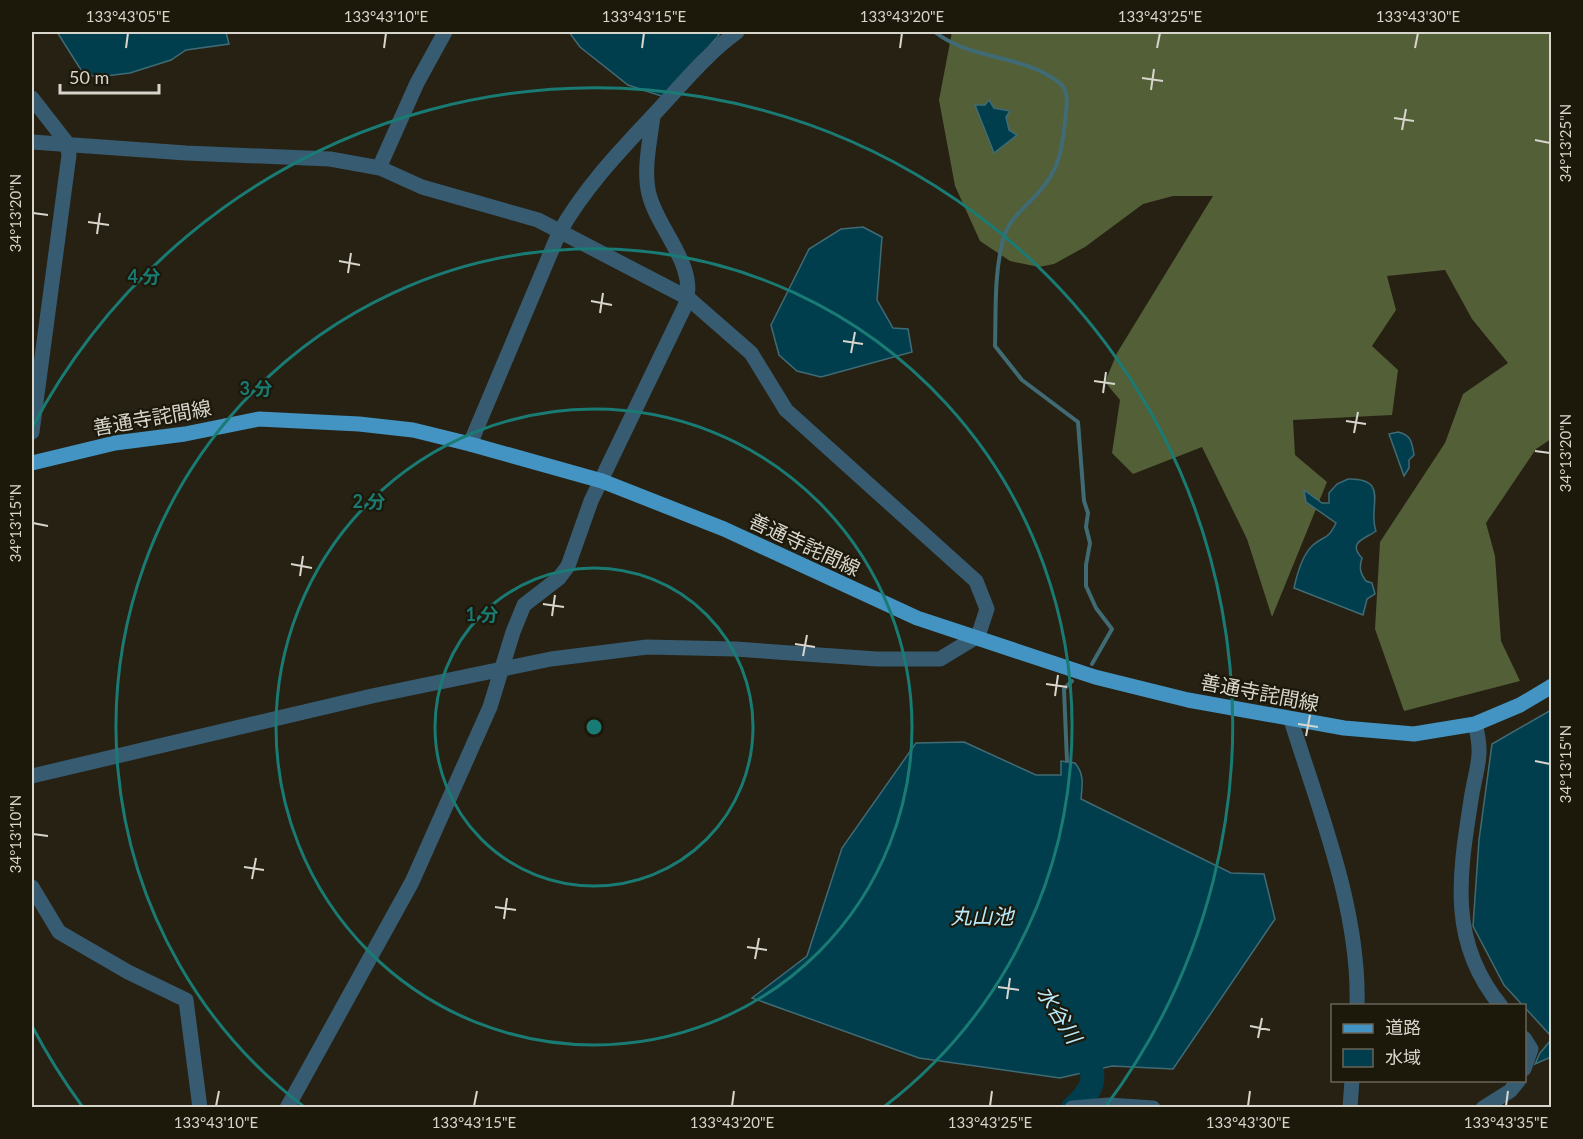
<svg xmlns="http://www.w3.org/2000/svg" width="1583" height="1139" viewBox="0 0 1583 1139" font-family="Lato,'Noto Sans JP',sans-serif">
<rect width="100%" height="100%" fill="#262113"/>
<!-- forest -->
<path fill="#525f37" d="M952,32H1551V439L1536,449L1486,523L1495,556L1501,641L1520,681L1404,711L1375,629L1380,542L1445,443L1463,394L1508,363L1472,319L1445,270L1387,276L1396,310L1372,346L1398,370L1392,415L1293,420L1295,455L1327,482L1272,617L1247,539L1202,447L1133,474L1112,453L1120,400L1105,382L1117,353L1213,196H1173L1143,204L1085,247L1054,264L1039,267L1010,261L980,241L955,186L939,100Z"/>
<!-- water -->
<path fill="#003e4e" stroke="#406b74" stroke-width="1.5" d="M57,32H226L229,44L186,50L171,60L130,73L97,77L83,73Z
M569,32H716L719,35L664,97L628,85L580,47Z
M989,100L994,108L1010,111L1006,117L1009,130L1017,135L994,153L975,105H985Z
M863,227L882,237L877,300L893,328L908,329L912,352L821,377L797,371L779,355L771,325L809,249L841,229Z
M1398,432C1411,435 1412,442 1414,455L1409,460V468L1404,476L1389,434Z
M1348,479C1391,478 1367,508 1376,531C1365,539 1347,542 1362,558C1359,568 1360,573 1366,581L1372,583L1375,594L1367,599L1363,615L1294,588C1297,574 1302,555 1313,545C1325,535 1328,540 1336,523L1306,502L1304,490L1322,503H1329V493L1337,484Z
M1551,710V1036L1504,985L1473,926L1479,840L1492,744Z
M964,742L1036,775H1061V761L1075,763C1085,775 1082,786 1081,799L1231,873L1264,874L1275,919L1173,1069L1112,1066L1060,1078L919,1058L752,998L807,956L842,848L916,743Z
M1551,1040V1057L1535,1064L1540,1053Z"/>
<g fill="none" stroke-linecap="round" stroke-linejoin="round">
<!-- stream -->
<path stroke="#406b74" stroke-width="4" d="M935,32C970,60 1020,54 1057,81C1069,89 1067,100 1066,113C1062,146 1062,167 1038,193C1024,209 1008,219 1003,240C994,274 996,311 995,346L1022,380L1078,422L1084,501L1088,513L1086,527L1090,543L1086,565V586L1096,608L1112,629L1092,664
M1067,761L1064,689L1072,681"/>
<!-- river -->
<path stroke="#003e4e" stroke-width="24" d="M1073,1108C1100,1084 1096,1073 1078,1042"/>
<!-- minor -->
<path stroke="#375b71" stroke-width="15" d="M32,98L67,143L69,155L32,432
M32,142L186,153L330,159L380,168L422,187L538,220L688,298L751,353L786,410L976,581L987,609L978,636L940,659H877L735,649L647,647L551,659L372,696L32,776
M379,168L417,83L445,32
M470,444L559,233C586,185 622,149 659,109C684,82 708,53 737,32
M1291,720C1319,810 1360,910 1357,1006
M1475,724C1484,757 1476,767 1471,800C1459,876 1448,942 1501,1006
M32,887L59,932L128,972L186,1000L200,1108
M1524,1038L1531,1049L1524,1069
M287,1108L412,882L490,707L513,632L524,605L559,578L568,566L591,501L685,306C699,266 658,231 649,194C643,170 650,141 653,116
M1072,1108L1109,1105L1153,1108
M1350,1108L1352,1080
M1483,1108L1510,1091L1519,1080"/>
<!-- major -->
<path stroke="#4394c2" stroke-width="15" d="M32,463L115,443L185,434L259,419L359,424L413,430L470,444L602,481L724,529L917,618L1095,677L1188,700L1344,728L1414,734L1475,724L1520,705L1552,686"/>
</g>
<!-- ticks -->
<path fill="none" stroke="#d7d5cc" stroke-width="2" d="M126,48L128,33M384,48L386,33M642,48L644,33M900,48L902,33M1157,48L1160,33M1415,48L1418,33M1142,78L1163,81M1151,90L1154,69M1394,118L1414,121M1402,130L1406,109M1535,140L1550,143M33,213L48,215M88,222L109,225M97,234L100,213M339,261L360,265M348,273L351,253M591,301L612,305M600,313L603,293M843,341L863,344M851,353L855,332M1094,381L1115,384M1103,393L1106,372M1346,421L1366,424M1354,433L1358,412M1535,451L1550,453M33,523L48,526M291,564L312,568M300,576L303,556M543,604L564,607M552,616L555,595M795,644L815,647M803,656L807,635M1046,684L1067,687M1055,696L1058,675M1298,724L1318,727M1306,736L1310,715M1535,761L1550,764M33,834L48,836M244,867L264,870M252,879L256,858M495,907L516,910M504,919L507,898M747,947L767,950M755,959L759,938M998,987L1019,990M1007,999L1010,978M1250,1026L1270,1030M1258,1038L1262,1018M216,1106L219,1091M474,1106L477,1091M732,1106L734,1091M990,1106L992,1091M1248,1106L1250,1091M1506,1106L1508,1091"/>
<!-- distance rings -->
<g fill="none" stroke="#197b73" stroke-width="3">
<circle cx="594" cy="727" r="159"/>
<circle cx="594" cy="727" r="318"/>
<path d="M303 1106A478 478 0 1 1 885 1106"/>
<path d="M82 1106A637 637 0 0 1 32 1026M32 428A637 637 0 1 1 1106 1106"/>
</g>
<g text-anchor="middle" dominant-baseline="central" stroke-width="4.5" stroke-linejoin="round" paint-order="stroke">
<!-- street labels -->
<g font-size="20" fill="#d7d5cc" stroke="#1c180a">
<text transform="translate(152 417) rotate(-10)">善通寺詫間線</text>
<text transform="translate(805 544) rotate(25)">善通寺詫間線</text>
<text transform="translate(1260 692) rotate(11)">善通寺詫間線</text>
</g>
<!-- water labels -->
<g font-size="21" font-style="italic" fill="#b9eafc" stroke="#1c180a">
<text x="982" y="915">丸山池</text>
<text transform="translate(1060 1014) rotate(58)">水谷川</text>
</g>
</g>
<circle cx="594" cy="727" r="9" fill="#197b73" stroke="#1c180a" stroke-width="3"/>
<g font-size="18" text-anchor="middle" font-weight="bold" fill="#197b73" stroke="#1c180a" stroke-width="4.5" stroke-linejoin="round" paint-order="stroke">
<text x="144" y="283">4 分</text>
<text x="256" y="395">3 分</text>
<text x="369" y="508">2 分</text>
<text x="482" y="621">1 分</text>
</g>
<!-- border -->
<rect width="1583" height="1139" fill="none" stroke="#1c180a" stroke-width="66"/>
<!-- legend -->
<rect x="1331" y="1004" width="195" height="78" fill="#1c180a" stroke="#676458" stroke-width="1.5"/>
<rect x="1343" y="1024" width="30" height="9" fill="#4394c2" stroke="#676458" stroke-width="1.5"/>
<text x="1385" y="1034" font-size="18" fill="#d7d5cc">道路</text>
<rect x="1343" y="1049" width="30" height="18" fill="#003e4e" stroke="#676458" stroke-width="1.5"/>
<text x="1385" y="1064" font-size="18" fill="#d7d5cc">水域</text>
<!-- scale -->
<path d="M60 84v9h99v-9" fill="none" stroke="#d7d5cc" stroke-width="3"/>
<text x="69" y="84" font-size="18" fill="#d7d5cc" stroke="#1c180a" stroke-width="4.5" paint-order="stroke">50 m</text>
<rect x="33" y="33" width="1517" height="1073" fill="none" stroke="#d7d5cc" stroke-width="2"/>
<g font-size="15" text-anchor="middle" fill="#d7d5cc">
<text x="128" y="22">133°43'05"E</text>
<text x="386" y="22">133°43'10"E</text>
<text x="644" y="22">133°43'15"E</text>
<text x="902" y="22">133°43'20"E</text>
<text x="1160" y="22">133°43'25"E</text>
<text x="1418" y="22">133°43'30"E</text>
<text transform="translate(1566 143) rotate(-90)" y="5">34°13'25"N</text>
<text transform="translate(16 213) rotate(-90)" y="5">34°13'20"N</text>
<text transform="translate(1566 453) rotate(-90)" y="5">34°13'20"N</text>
<text transform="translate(16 523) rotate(-90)" y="5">34°13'15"N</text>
<text transform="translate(1566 764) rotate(-90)" y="5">34°13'15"N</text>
<text transform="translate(16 834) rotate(-90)" y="5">34°13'10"N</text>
<text x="216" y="1128">133°43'10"E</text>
<text x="474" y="1128">133°43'15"E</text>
<text x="732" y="1128">133°43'20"E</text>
<text x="990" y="1128">133°43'25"E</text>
<text x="1248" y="1128">133°43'30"E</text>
<text x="1506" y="1128">133°43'35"E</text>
</g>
</svg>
